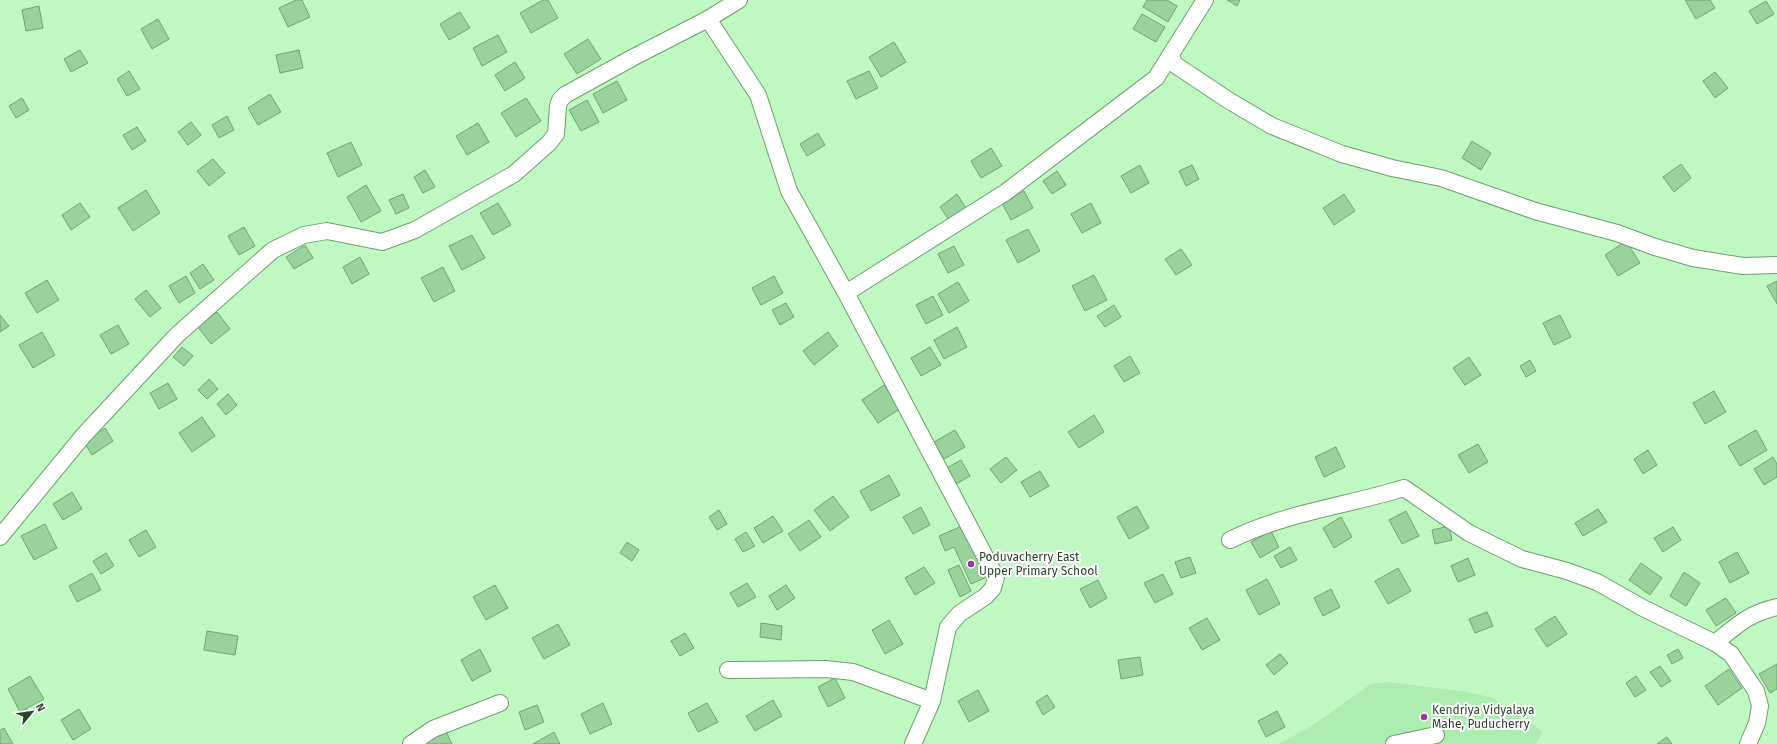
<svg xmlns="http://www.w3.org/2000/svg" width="1777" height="744" viewBox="0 0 1777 744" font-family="'Fira Sans',sans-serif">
<rect width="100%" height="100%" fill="#bff9c1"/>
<!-- built -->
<path fill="#aeedb0" d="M1389,682L1461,691L1490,697L1512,709L1543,732L1536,744H1279L1313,725L1371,684Z"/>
<!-- building -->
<path fill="#9ad29c" stroke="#70a672" d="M296,0H302L310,17L288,27L279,8Z
M543,0H548L558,18L531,33L520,13Z
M1147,0H1167L1177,6L1168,22L1143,7Z
M1227,0H1240L1237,6Z
M1685,0H1710L1715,8L1696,19Z
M1766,1L1774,14L1757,24L1749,11Z
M39,6L43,28L26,31L22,10Z
M460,12L470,28L449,40L440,24Z
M1142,14L1165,27L1156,42L1133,29Z
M158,19L169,39L152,49L141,29Z
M498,35L507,52L482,66L473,48Z
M588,39L601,59L577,74L564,54Z
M894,42L906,62L881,77L869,57Z
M80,50L88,63L71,72L64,59Z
M299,50L303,68L280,73L276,55Z
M515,62L525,78L505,91L495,75Z
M129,71L140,89L127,96L117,79Z
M869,71L878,88L856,99L847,81Z
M1715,72L1728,88L1715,98L1703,81Z
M617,81L627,100L603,113L593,94Z
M270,94L281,112L258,125L248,108Z
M22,98L29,110L16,118L9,106Z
M526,98L541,121L516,137L501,113Z
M587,100L599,122L581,131L569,110Z
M227,116L234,130L219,138L212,125Z
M191,122L201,135L188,145L178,132Z
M478,123L489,142L467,155L456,136Z
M137,127L146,141L132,150L123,135Z
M818,133L825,145L807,156L800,144Z
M1472,141L1491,153L1481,170L1462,158Z
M351,142L362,165L338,177L327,153Z
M991,148L1002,166L981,178L971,161Z
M213,159L225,173L209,186L197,171Z
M1681,164L1691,178L1674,192L1663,177Z
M1140,165L1149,183L1131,193L1121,176Z
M1192,165L1199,179L1186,186L1179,171Z
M425,170L435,187L423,193L414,177Z
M1057,171L1066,185L1052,194L1043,181Z
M366,185L381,211L361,222L347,197Z
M146,190L160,213L133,231L118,208Z
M1024,191L1033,208L1011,220L1002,203Z
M403,194L409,208L396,214L389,200Z
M957,194L966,208L949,220L940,207Z
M1344,194L1355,211L1334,225L1323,208Z
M80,203L90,217L71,230L62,215Z
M498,203L511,225L493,235L480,213Z
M1091,203L1101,223L1082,233L1071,214Z
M244,227L255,246L239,255L228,236Z
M1028,229L1040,251L1018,263L1006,240Z
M472,235L485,258L462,270L449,246Z
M1626,241L1640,263L1618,276L1605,255Z
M305,245L313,258L294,269L286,257Z
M954,246L964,265L948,273L938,254Z
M1181,249L1192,265L1176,275L1165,259Z
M360,257L369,274L352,284L343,267Z
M203,264L214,280L200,289L190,273Z
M443,267L455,291L434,302L421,278Z
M1094,275L1107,300L1085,311L1072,286Z
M186,276L195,293L179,303L169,286Z
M774,276L783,293L761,305L752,288Z
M47,280L59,300L37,313L25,293Z
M1777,281V304L1767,286Z
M958,282L969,301L949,313L938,294Z
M146,290L161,308L150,317L135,299Z
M933,296L943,315L926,324L916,305Z
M786,303L794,317L780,325L772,310Z
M1114,305L1121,317L1105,327L1097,316Z
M217,312L230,329L211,344L198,327Z
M0,315L9,326L0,332Z
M1560,315L1571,337L1554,345L1543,323Z
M118,325L129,344L111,354L100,335Z
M957,327L967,347L944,359L934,340Z
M42,332L55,355L33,368L19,345Z
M828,332L838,346L814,365L803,351Z
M182,347L193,356L184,366L173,357Z
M930,347L941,365L921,376L911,358Z
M1130,356L1140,373L1124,382L1114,366Z
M1469,357L1481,375L1465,385L1453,368Z
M1530,360L1536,371L1526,377L1520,366Z
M209,379L218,389L207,399L198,390Z
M168,383L177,399L159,409L150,393Z
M884,385L900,409L878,423L862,400Z
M1714,391L1726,412L1705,424L1693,403Z
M228,394L237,405L226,415L217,404Z
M1094,415L1104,432L1079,448L1068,432Z
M202,417L215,436L192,452L179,433Z
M105,428L113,441L92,455L84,442Z
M955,430L965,447L944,459L934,442Z
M1756,430L1767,450L1740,466L1728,446Z
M1478,444L1488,462L1469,473L1458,455Z
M1336,447L1345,467L1324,477L1315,457Z
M1648,450L1657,465L1643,474L1634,459Z
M1006,457L1017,470L1001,483L990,469Z
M1773,457L1777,464V477L1764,485L1754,469Z
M961,460L970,476L953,486L943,470Z
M1040,471L1049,486L1030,497L1021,482Z
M889,475L900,495L871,511L860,491Z
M72,492L82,509L63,520L53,504Z
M833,496L849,517L830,531L814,510Z
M1137,506L1149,528L1129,539L1117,517Z
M921,507L930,525L913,534L903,517Z
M1598,509L1607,522L1583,536L1575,523Z
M719,510L727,524L717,530L709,517Z
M1406,511L1419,536L1402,544L1389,520Z
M773,516L783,531L763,543L754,528Z
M1341,517L1352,537L1334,548L1323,528Z
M809,520L821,537L800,551L788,534Z
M45,524L57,548L34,560L21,536Z
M964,525L987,577L971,584L954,547L945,551L939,536Z
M1449,526L1452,540L1435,544L1432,530Z
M1673,527L1681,540L1663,552L1654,538Z
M146,530L156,547L139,557L129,540Z
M1271,531L1279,547L1260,558L1251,542Z
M746,532L755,546L743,552L735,539Z
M627,542L639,550L632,561L620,553Z
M1290,547L1297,560L1281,568L1274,556Z
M1737,552L1749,573L1730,583L1719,562Z
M106,553L114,566L101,574L93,561Z
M1190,557L1196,573L1181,578L1175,562Z
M1468,558L1475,575L1458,582L1451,566Z
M1641,563L1662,578L1650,595L1629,580Z
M959,565L971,591L960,597L948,570Z
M924,567L935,583L915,595L905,578Z
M1398,568L1411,591L1388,604L1375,581Z
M1684,572L1700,583L1686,606L1670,596Z
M92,573L101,590L77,602L69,586Z
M1163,574L1173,594L1155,603L1144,583Z
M1267,579L1280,604L1259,615L1246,590Z
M1098,580L1107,598L1090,608L1080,589Z
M747,583L756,597L738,607L730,593Z
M495,585L508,608L486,620L473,597Z
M786,585L795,598L777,610L769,596Z
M1331,589L1340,607L1323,616L1314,598Z
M1726,598L1736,613L1716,626L1706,610Z
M1487,612L1493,626L1475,633L1469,619Z
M1555,616L1567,634L1547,647L1535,629Z
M1207,618L1220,640L1202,650L1189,628Z
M889,620L903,644L885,654L872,630Z
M761,623L782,626L781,640L760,637Z
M558,624L570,645L544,659L532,638Z
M207,631L238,636L235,655L204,650Z
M685,633L694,648L680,656L671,641Z
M480,649L491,671L472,681L461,660Z
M1678,649L1683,658L1672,664L1667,655Z
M1280,654L1288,663L1274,675L1266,665Z
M1140,657L1143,675L1121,679L1118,660Z
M1777,664V689L1770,693L1759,674Z
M1660,666L1671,681L1661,687L1650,672Z
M1729,669L1742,688L1718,705L1705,686Z
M30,676L44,699L20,712L8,689Z
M1636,676L1646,690L1635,697L1626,683Z
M835,678L845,698L828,707L818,687Z
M978,690L989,711L969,722L958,701Z
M1047,695L1055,707L1043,715L1036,702Z
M773,700L782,716L755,731L746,716Z
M603,703L612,724L590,734L581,714Z
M707,703L718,722L698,732L688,713Z
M537,705L544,722L525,730L519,712Z
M79,709L91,729L73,740L61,720Z
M1277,711L1285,727L1266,737L1258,721Z
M4,728L13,744H0V730Z
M445,729L452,744H426L424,739Z
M554,732L560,744H533Z
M1667,737L1672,744H1657Z"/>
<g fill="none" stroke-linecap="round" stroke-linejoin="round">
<defs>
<path id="minor" d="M1205,0L1171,54L1174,64L1228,100L1272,126L1342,154L1392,168L1441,178L1535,211L1617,233L1655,247L1693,258L1743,266L1777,265
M708,19L758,95L789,191L846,293L996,577L993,588L986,596L959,614L948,627L932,701L913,744
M846,293L1006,192L1156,78L1171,54
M0,537L83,436L177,335L273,250L304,235L327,231L382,242L415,230L514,174L549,143L556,134L558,106L560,100L565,95L632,58L708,19L739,0
M1230,540C1284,513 1346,506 1404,488L1469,533L1522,559L1567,571L1597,582L1643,608L1715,643L1731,654L1756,691L1760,706L1757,723L1748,744
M1715,643C1736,626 1749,613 1777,607
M728,670L826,669L853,672L932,701
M411,744L433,729L500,703
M1394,744L1436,735"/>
</defs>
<!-- minor casing -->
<use href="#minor" stroke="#6ba16e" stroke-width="18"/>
<!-- minor -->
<use href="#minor" stroke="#fff" stroke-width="16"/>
</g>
<!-- markers -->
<g fill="#99379e" stroke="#fff" stroke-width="1.5">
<circle cx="971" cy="564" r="4"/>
<circle cx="1424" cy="717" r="4"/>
</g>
<g text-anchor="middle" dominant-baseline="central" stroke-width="4" stroke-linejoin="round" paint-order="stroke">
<!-- poi labels -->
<g font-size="12" fill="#2d442e" stroke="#fff" text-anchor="start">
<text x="979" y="557">Poduvacherry East<tspan x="979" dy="14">Upper Primary School</tspan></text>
<text x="1432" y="710">Kendriya Vidyalaya<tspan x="1432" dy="14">Mahe, Puducherry</tspan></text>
</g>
</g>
<!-- north arrow -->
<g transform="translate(32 712) rotate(61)" stroke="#ffffff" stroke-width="3" paint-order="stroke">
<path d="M0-3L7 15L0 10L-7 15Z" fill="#2d442e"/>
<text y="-6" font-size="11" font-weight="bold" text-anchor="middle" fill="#2d442e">N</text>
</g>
</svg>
